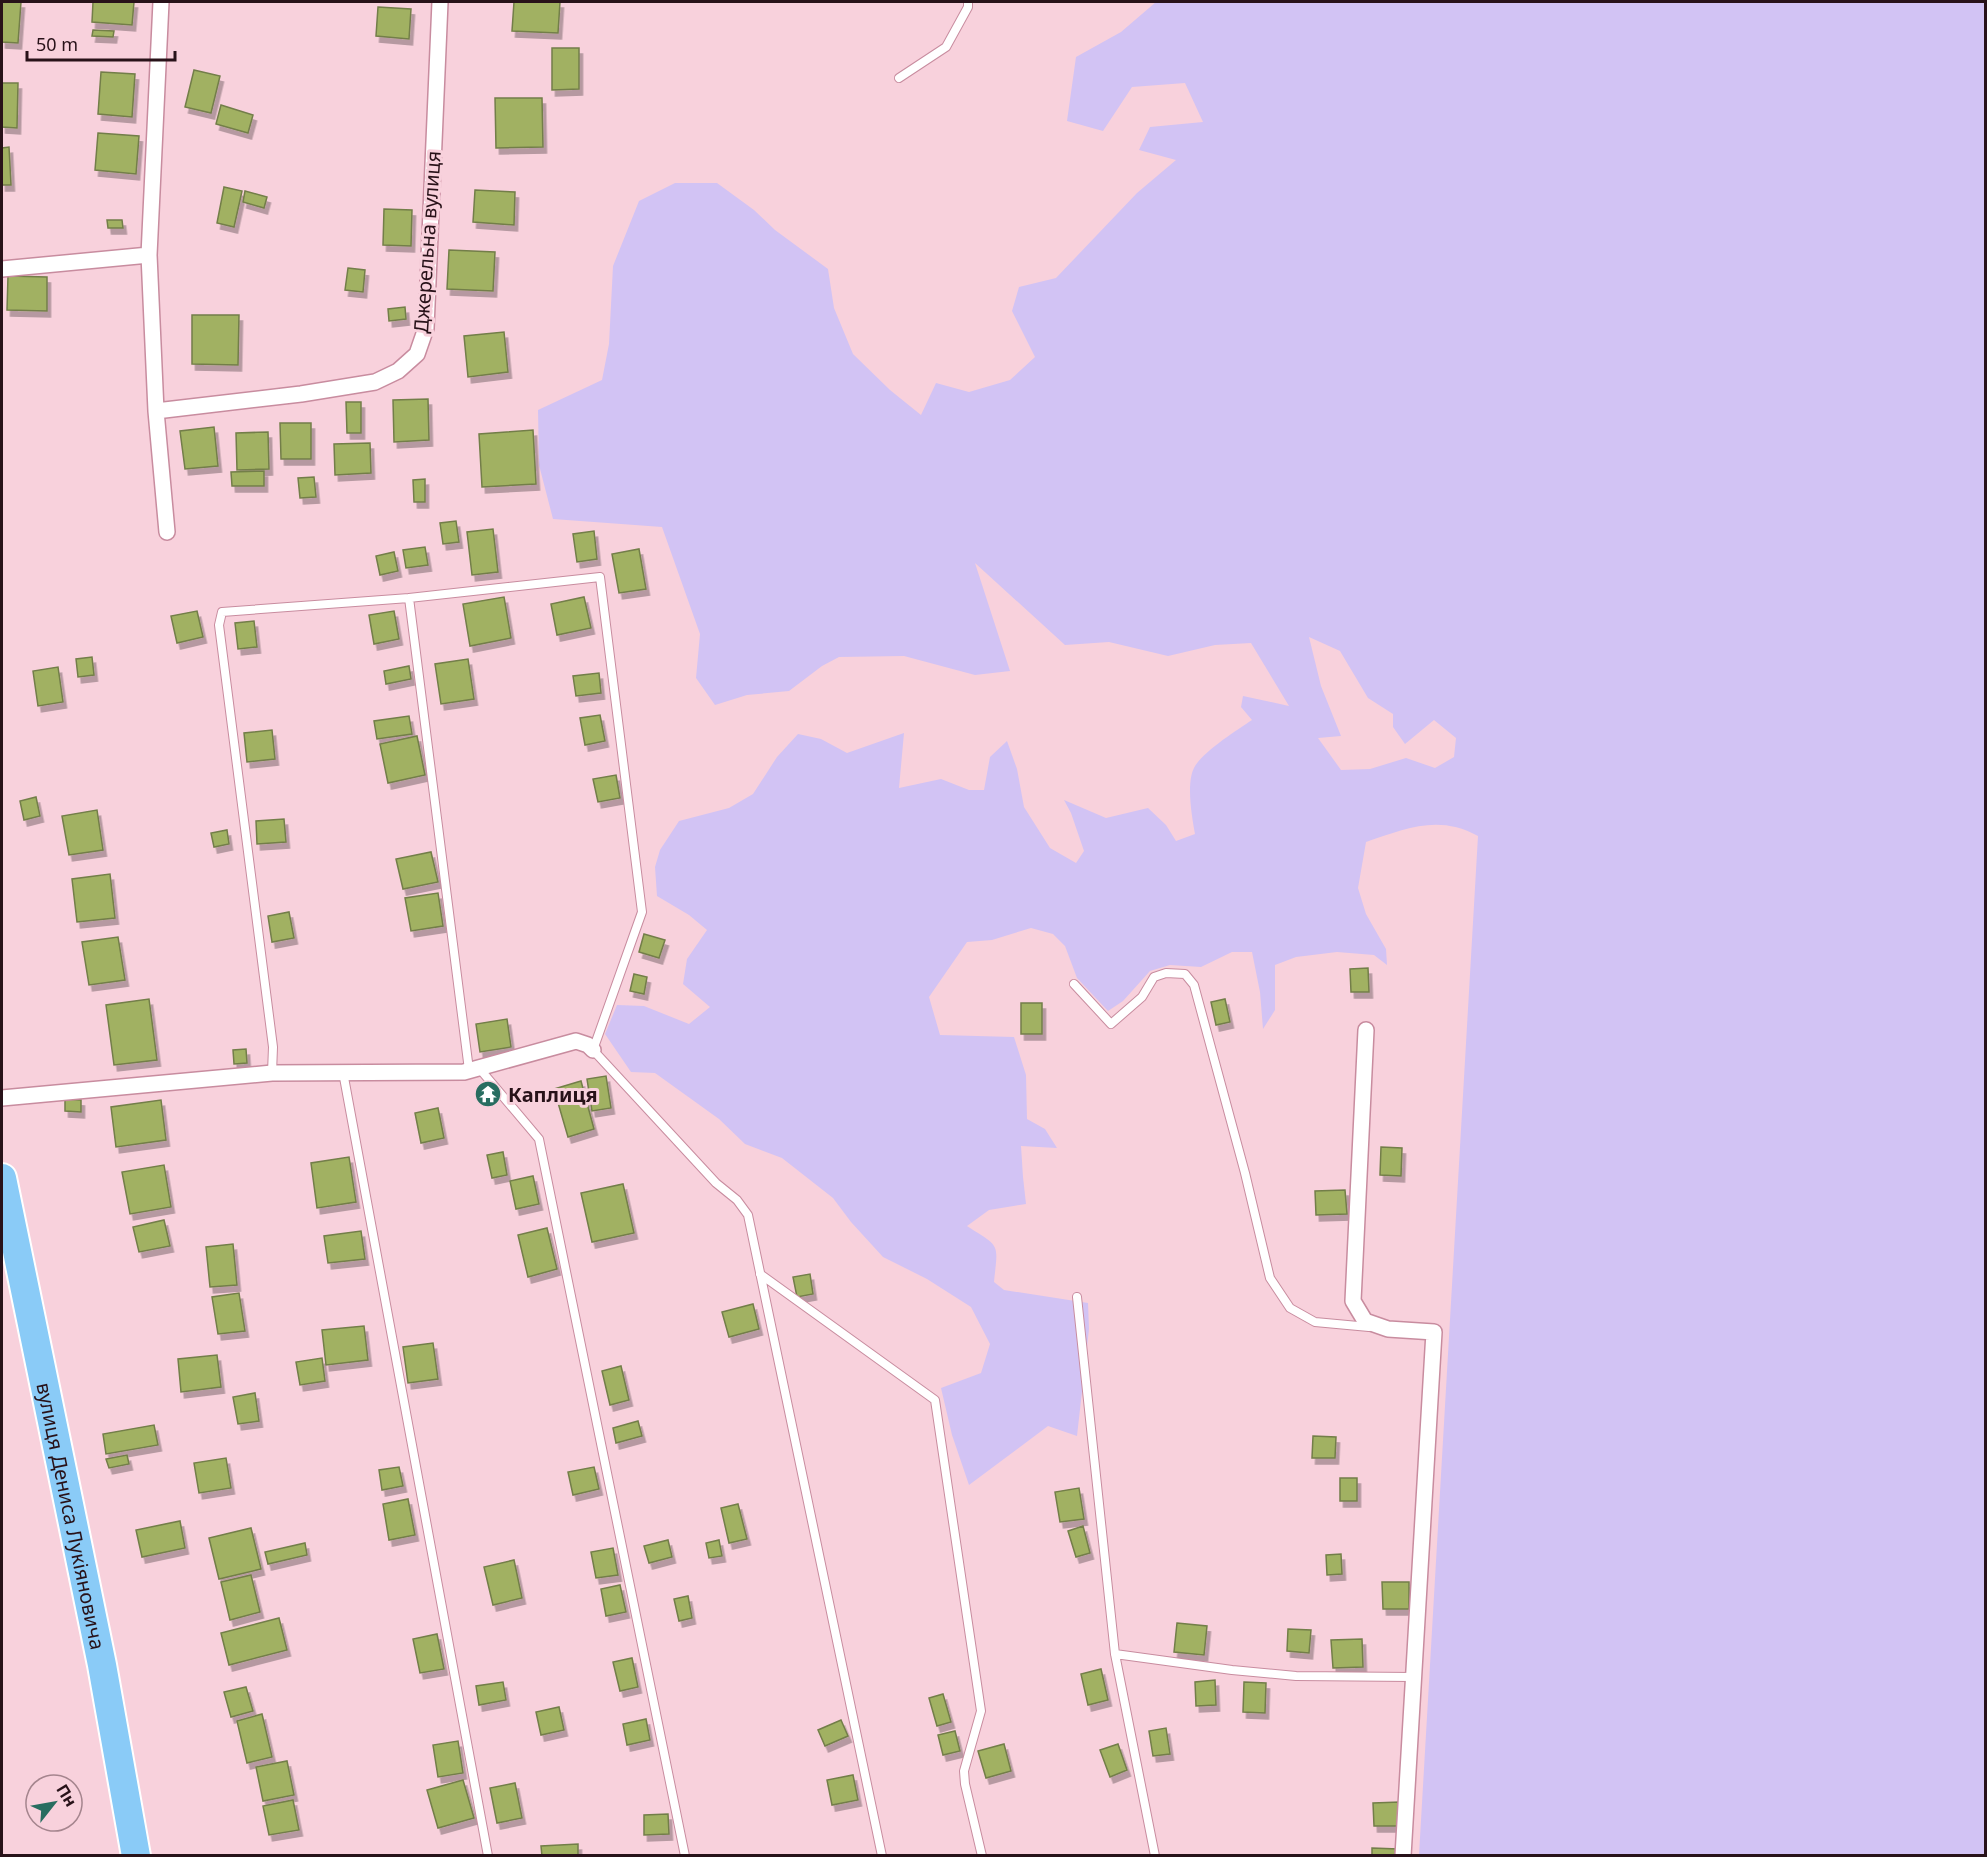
<svg xmlns="http://www.w3.org/2000/svg" width="1987" height="1857" viewBox="0 0 1987 1857" font-family="'Noto Sans',sans-serif">
<defs>
<filter id="shadow"><feDropShadow dx="3.5" dy="6" stdDeviation="0" flood-color="#0004"/></filter>
</defs>
<rect width="100%" height="100%" fill="#f8d1dc"/>
<!-- green -->
<path fill="#d2c3f4" fill-rule="evenodd" d="M1156,2H1985V1855H1419L1478,836C1438,814 1405,829 1366,842L1358,888L1366,914L1386,949L1387,965L1374,955L1337,952L1296,957L1275,965V1010L1263,1029L1260,992L1252,952H1232L1201,967L1170,965L1150,971L1123,1001L1108,1011L1077,978L1065,946L1053,934L1031,928L992,940L967,942L929,997L940,1035L1014,1037L1026,1075L1027,1119L1045,1129L1057,1148L1021,1146L1023,1177L1026,1204L989,1210L967,1226C1001,1248 998,1242 994,1282L1004,1290L1088,1303L1089,1329L1077,1436L1048,1426L969,1485L952,1435L941,1388L981,1373L990,1344L971,1307L927,1279L883,1257L851,1222L833,1198L782,1158L745,1144L719,1119L655,1073L631,1072L605,1034L617,1005L644,1006L689,1024L710,1007L683,984L687,959L707,930L689,915L657,896L655,867L660,850L679,821L729,808L753,794L777,757L798,734L821,739L847,753L904,733L899,788L941,779L969,790H984L990,757L1007,741L1017,769L1024,807L1050,848L1076,863L1084,851L1071,813L1064,800L1106,818L1148,808L1166,825L1176,841L1195,834C1192,817 1186,784 1194,768C1201,753 1237,730 1252,720L1241,707L1243,696L1289,706L1251,643L1215,645L1168,656L1109,642L1065,645L975,563L1010,671L975,675L904,656L839,657L822,666L789,691L747,695L715,705L696,678L700,634L662,527L553,519L539,465L538,410L602,380L609,344L613,266L639,201L675,183H717L754,210L775,230L828,269L834,308L853,354L890,390L921,415L936,383L969,392L1010,380L1035,357L1012,311L1019,287L1056,278L1137,193L1176,160L1139,150L1150,127L1203,122L1185,83L1132,87L1103,131L1067,121L1076,57L1121,32ZM1309,637L1340,651L1368,698L1393,714V727L1405,744L1434,720L1456,738L1454,757L1435,768L1406,758L1370,769L1341,770L1318,738L1341,736L1321,686Z"/>
<!-- building -->
<path fill="#a1b162" stroke="#737e49" stroke-width="1.5" filter="url(#shadow)" d="M2,2H21L18,43L2,42Z
M93,2H134L132,25L92,22Z
M514,2H560L558,33L512,31Z
M378,7L411,9L409,39L376,36Z
M93,30L114,31L113,37L92,36Z
M552,48H579V89L552,90Z
M194,70L220,76L211,113L185,107Z
M101,72L135,74L132,117L98,114Z
M2,83H18L17,128L2,127Z
M495,98H542L543,147L496,148Z
M221,105L253,115L248,133L216,124Z
M98,133L139,136L136,174L95,170Z
M9,147L11,185H2V148Z
M224,187L242,191L234,227L217,223Z
M475,190L515,192L514,225L473,222Z
M245,191L267,197L264,208L243,202Z
M384,209L412,210L411,246L383,245Z
M107,220H122L123,228H108Z
M449,250L495,252L493,291L447,289Z
M348,268L365,270L363,292L345,290Z
M8,276L47,277V311L7,310Z
M405,307L406,319L389,321L388,309Z
M192,315H239L238,365L192,364Z
M504,332L508,372L468,377L464,336Z
M428,399L429,440L394,442L393,400Z
M346,402H361V433H347Z
M280,423H311V459H281Z
M214,427L218,466L185,469L180,431Z
M533,430L536,484L482,487L479,434Z
M268,432L269,469L237,470L236,433Z
M370,443L371,473L335,475L334,444Z
M264,471V486H232L231,472Z
M314,477L316,497L300,498L298,478Z
M425,479V502H414L413,480Z
M456,521L459,542L443,544L440,523Z
M493,529L498,572L472,575L467,532Z
M594,531L597,559L577,562L573,534Z
M425,547L428,565L406,568L403,550Z
M639,549L646,589L619,593L612,554Z
M394,552L398,571L380,575L376,556Z
M504,597L511,638L470,646L463,604Z
M584,597L591,628L557,635L551,604Z
M197,611L203,637L177,643L171,616Z
M394,611L399,639L374,644L369,615Z
M254,621L257,647L238,649L235,623Z
M92,657L94,675L78,677L76,659Z
M468,659L474,699L441,704L435,664Z
M409,666L411,679L386,684L384,671Z
M58,667L63,702L38,706L33,671Z
M599,673L601,693L576,696L573,676Z
M600,715L605,741L585,745L580,718Z
M409,716L412,734L377,739L374,721Z
M272,730L275,759L247,762L244,733Z
M417,736L425,775L388,783L380,744Z
M616,775L620,798L598,802L593,779Z
M36,797L40,816L24,820L20,801Z
M97,810L103,850L69,855L62,816Z
M284,819L286,842L257,844L256,821Z
M227,830L229,844L214,847L211,833Z
M431,852L438,882L403,889L396,859Z
M110,874L115,918L77,922L72,879Z
M438,893L443,926L411,931L405,898Z
M289,912L294,938L272,942L268,916Z
M644,934L665,940L659,958L639,952Z
M118,937L125,980L89,985L82,942Z
M1368,968L1369,992H1351L1350,969Z
M634,974L647,977L644,994L630,991Z
M149,999L157,1060L114,1065L106,1005Z
M1225,999L1230,1022L1216,1025L1211,1002Z
M1021,1003H1042V1034H1021Z
M507,1019L511,1047L480,1052L476,1024Z
M246,1049L247,1063L234,1064L233,1050Z
M606,1076L611,1108L592,1111L587,1079Z
M581,1081L594,1129L568,1137L554,1089Z
M65,1099L81,1100V1112L65,1111Z
M161,1100L166,1140L116,1147L111,1107Z
M438,1108L444,1138L421,1143L415,1113Z
M1381,1147L1402,1148L1401,1176L1380,1175Z
M503,1152L507,1175L492,1178L487,1155Z
M349,1157L356,1202L317,1208L311,1163Z
M164,1165L171,1207L130,1214L122,1172Z
M533,1176L539,1204L516,1209L510,1181Z
M623,1184L634,1233L592,1242L581,1193Z
M1345,1190L1347,1214L1316,1215L1315,1191Z
M164,1220L170,1246L139,1252L133,1227Z
M547,1228L557,1269L528,1277L518,1235Z
M361,1231L365,1259L328,1263L324,1236Z
M233,1244L237,1285L210,1287L206,1247Z
M810,1274L813,1294L797,1297L793,1277Z
M239,1293L245,1331L218,1334L212,1297Z
M753,1304L759,1329L729,1337L722,1312Z
M364,1326L368,1360L326,1365L322,1330Z
M433,1343L438,1379L408,1383L403,1347Z
M217,1355L221,1387L181,1392L178,1359Z
M322,1358L325,1381L300,1385L296,1362Z
M621,1366L629,1400L610,1405L602,1371Z
M255,1393L259,1421L238,1424L233,1397Z
M638,1421L642,1436L616,1443L613,1428Z
M154,1425L158,1445L106,1454L103,1434Z
M1313,1436L1336,1437L1335,1458H1312Z
M127,1455L129,1464L109,1468L106,1459Z
M226,1458L231,1488L199,1493L194,1463Z
M399,1467L403,1486L382,1490L379,1470Z
M594,1467L599,1489L573,1495L568,1472Z
M1340,1478H1357V1501H1340Z
M1079,1488L1084,1519L1060,1522L1055,1492Z
M408,1499L415,1535L389,1540L383,1504Z
M738,1504L747,1539L729,1543L721,1508Z
M180,1521L185,1548L142,1557L136,1530Z
M1083,1526L1090,1553L1076,1557L1068,1531Z
M251,1528L261,1569L219,1579L209,1538Z
M668,1540L672,1557L649,1563L644,1546Z
M719,1540L722,1556L709,1558L706,1543Z
M305,1543L307,1555L268,1564L265,1552Z
M613,1548L618,1575L596,1578L591,1552Z
M1341,1554L1342,1574L1327,1575L1326,1555Z
M514,1560L522,1598L493,1605L484,1567Z
M251,1575L260,1612L230,1620L221,1582Z
M1382,1582H1409V1609H1383Z
M620,1585L626,1612L606,1616L601,1589Z
M688,1596L692,1618L679,1621L674,1599Z
M279,1618L287,1650L229,1665L221,1633Z
M1177,1623L1207,1626L1204,1655L1174,1652Z
M1288,1629L1311,1630L1309,1653L1287,1651Z
M437,1634L444,1669L420,1673L413,1639Z
M1362,1639L1363,1667L1333,1668L1331,1640Z
M632,1658L638,1687L620,1691L613,1662Z
M1101,1669L1108,1700L1088,1705L1081,1674Z
M1215,1680L1216,1705L1196,1706L1195,1682Z
M503,1682L506,1700L479,1705L476,1686Z
M1244,1682L1266,1683L1265,1713L1243,1712Z
M246,1687L253,1711L231,1717L224,1692Z
M943,1694L951,1722L937,1726L929,1698Z
M559,1707L564,1730L541,1735L536,1712Z
M262,1714L272,1757L247,1763L237,1721Z
M646,1719L650,1740L627,1745L623,1724Z
M841,1720L848,1736L825,1746L818,1730Z
M1166,1728L1170,1754L1153,1756L1149,1731Z
M955,1731L960,1751L943,1755L938,1735Z
M458,1741L463,1773L438,1777L433,1745Z
M1004,1744L1011,1771L986,1778L978,1751Z
M1118,1744L1127,1770L1110,1777L1100,1750Z
M287,1761L294,1795L263,1801L256,1767Z
M853,1775L858,1800L832,1805L827,1780Z
M463,1780L474,1818L438,1828L427,1790Z
M515,1783L522,1818L497,1823L490,1788Z
M293,1800L299,1830L269,1835L263,1806Z
M1400,1802L1401,1826H1374L1373,1803Z
M668,1814L669,1834L644,1835V1815Z
M578,1844V1856H542L541,1846Z
M1372,1848L1398,1849L1397,1856H1372Z"/>
<g fill="none" stroke-linecap="round" stroke-linejoin="round">
<defs>
<path id="lane" d="M899,78L946,47L968,7V2
M409,598L469,1070
M1074,984L1111,1024L1142,997L1154,977L1166,973L1185,974L1194,985L1245,1173L1270,1278L1290,1308L1315,1322L1369,1327
M479,1068L539,1139L685,1856
M343,1072L488,1856
M272,1073L273,1047L219,625L222,612L409,598L600,577L642,912L593,1050L716,1183L737,1200L748,1215L882,1856
M760,1274L935,1400L981,1711L964,1771L965,1784L982,1856
M1077,1297L1115,1654L1155,1856
M1115,1654L1232,1670L1296,1676L1413,1677"/>
<path id="street" d="M161,2L149,255L156,411L167,532
M2,269L149,255
M156,411L301,394L375,382L398,371L417,354L426,328L440,2
M1366,1030L1353,1301L1365,1321L1388,1329L1434,1332L1403,1856
M2,1098L272,1073L464,1072L576,1041L588,1045L593,1050"/>
<g id="highway">
<path id="s1" d="M2,1178L102,1665L136,1856"/>
</g>
</defs>
<!-- lane casing -->
<use href="#lane" stroke="#c88c9f" stroke-width="10"/>
<!-- street casing -->
<use href="#street" stroke="#c88c9f" stroke-width="18"/>
<!-- highway casing -->
<use href="#highway" stroke="#fff" stroke-width="32"/>
<!-- lane -->
<use href="#lane" stroke="#fff" stroke-width="8"/>
<!-- street -->
<use href="#street" stroke="#fff" stroke-width="15"/>
<!-- highway -->
<use href="#highway" stroke="#8acbf7" stroke-width="28"/>
</g>
<!-- icons -->
<defs>
<symbol id="temple-disc" viewBox="-11 -11 22 22"><circle r="9.5" fill="#286d60" stroke="#f8d1dc"/><path d="M0-6L5-2H3V0L6.5 2.5H4V6H1.5V3h-3V6H-4V2.5H-6.5L-3 0V-2H-5Z" fill="#fff"/></symbol>
</defs>
<g fill-rule="evenodd">
<use href="#temple-disc" x="473" y="1079" width="30" height="30"/>
</g>
<g text-anchor="middle" dominant-baseline="central" stroke-width="6" stroke-linejoin="round" paint-order="stroke">
<!-- street labels -->
<g font-size="20" fill="#281219" stroke="#f8d1dc">
<text transform="translate(427 242) rotate(-86)">Джерельна вулиця</text>
<text stroke="none"><textPath href="#s1" startOffset="345">вулиця Дениса Лукіяновича</textPath></text>
</g>
<!-- poi labels -->
<g font-size="20" font-weight="bold" fill="#281219" stroke="#f8d1dc" text-anchor="start">
<text x="508" y="1094">Каплиця</text>
</g>
</g>
<!-- border -->
<rect width="1987" height="1857" fill="none" stroke="#281219" stroke-width="6"/>
<!-- north arrow -->
<g transform="translate(54 1803) rotate(59)"><circle r="28" fill="#f8d1dc" stroke="#a5858e" stroke-width="1.5"/>
<path d="M0-4.5L10 22L0 15L-10 22Z" fill="#286d60"/>
<text y="-9" font-size="16" font-weight="bold" text-anchor="middle" fill="#281219">Пн</text>
</g>
<!-- scale -->
<path d="M27 51v9h148v-9" fill="none" stroke="#281219" stroke-width="3"/>
<text x="36" y="51" font-size="18" fill="#281219" stroke="#f8d1dc" stroke-width="4.5" paint-order="stroke">50 m</text>
</svg>
